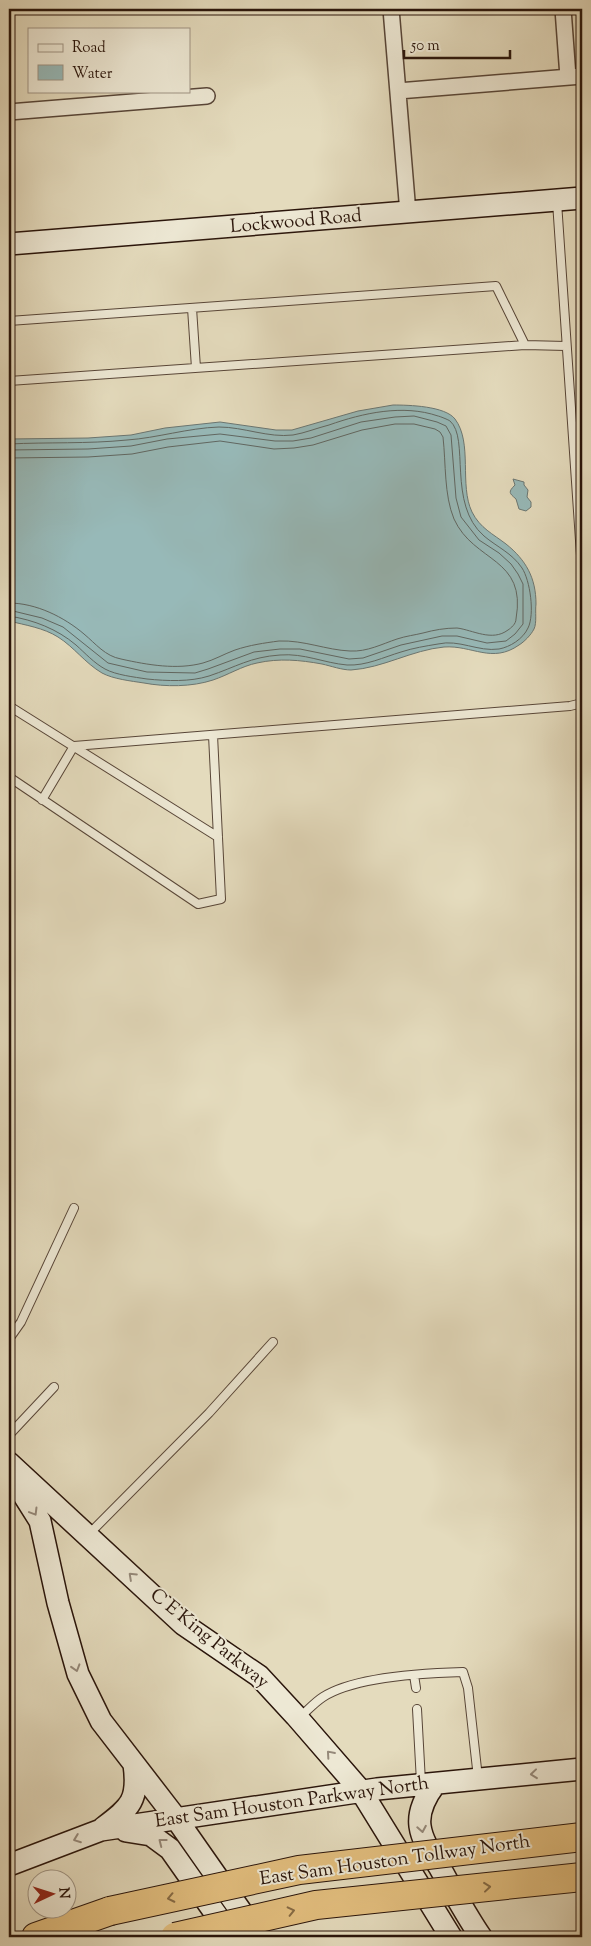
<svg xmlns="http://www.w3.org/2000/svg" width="591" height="1946" viewBox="0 0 591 1946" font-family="'Sorts Mill Goudy',serif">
<rect width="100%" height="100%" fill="#e4dbbd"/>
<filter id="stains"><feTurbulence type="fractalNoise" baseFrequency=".004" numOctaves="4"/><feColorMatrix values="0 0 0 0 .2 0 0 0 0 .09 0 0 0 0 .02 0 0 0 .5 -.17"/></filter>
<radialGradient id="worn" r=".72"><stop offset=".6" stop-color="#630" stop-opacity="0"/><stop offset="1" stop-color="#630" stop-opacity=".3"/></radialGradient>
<!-- water -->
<path fill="#97b9b8" stroke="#6b7773" d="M393,405C409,405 445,406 455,419C473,443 459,485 472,512C480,528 493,534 506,544C526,560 536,578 536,604C535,611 537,623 534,629C531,635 524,642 519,645C492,664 472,645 444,647C412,650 383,668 351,670C342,670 331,666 322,664C300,660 279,658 257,663C242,666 228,675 213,680C192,687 165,687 144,683C131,681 113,679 102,673C85,663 74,647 58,637C44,628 25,625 9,621V439L88,438L131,435L165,428L220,422L276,430H292L358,411Z
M513,479L524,482V485L528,490L527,497L531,502V507L526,511L519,509L516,499C509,493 508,492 515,485Z"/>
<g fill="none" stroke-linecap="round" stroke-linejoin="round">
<!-- shore -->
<path stroke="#606762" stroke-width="1" d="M9,444C48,442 87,444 127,440C157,438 188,428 219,427C244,427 268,438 293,435C305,433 317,428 329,425C363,413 403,404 438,416C439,416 449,420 450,421C470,438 447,504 484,536C497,547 512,553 522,568C530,580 535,614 528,628C523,639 510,647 499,649C478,652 459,639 438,644C426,646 413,648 401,652C384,657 366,666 347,665C324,663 304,653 280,655C250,657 236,667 209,676C190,682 167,681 147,679C134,677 116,675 105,669C94,663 85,653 76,645C57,629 34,620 9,616
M9,450L88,449L131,446L167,439L220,434L275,441H293L311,438L361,422L395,417L414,416L437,422L446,426L451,435L456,498L461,517L479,540L499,553L511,564L518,574L523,584V624L515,634L506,641L487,643L457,636H442L401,645L363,658L349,659L300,649H280L254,652L208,669L195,673L147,672L108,663L63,627L42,618L9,610
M9,458L88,457L132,454L168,447L220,441L274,449L294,448L313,445L362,430L395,424H414L435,429L440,432L443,437C446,464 444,495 454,519C474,563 527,557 516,619C516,624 511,628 508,630C492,642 473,630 457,628C445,628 434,630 423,633C415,635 406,636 397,639C382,644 367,652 350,651C326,650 304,640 279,641C264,643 250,645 235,650C224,654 214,660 203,663C177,670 148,665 121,659C105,656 96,644 84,634C64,617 36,603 9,603"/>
<defs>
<path id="lane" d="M557,202L582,570
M192,308L196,368
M9,321L496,286L525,345L566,346
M9,381L525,345
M9,706L218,837
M9,777L198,904L221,899L213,735
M42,800L74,746L570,706L582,703
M9,1339L21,1322L74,1208
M9,1435L54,1387
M89,1534L209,1413L273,1342
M414,1675L416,1688
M417,1709L421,1782
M300,1717C307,1711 315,1702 323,1697C354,1677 426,1673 463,1672L468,1688L478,1778"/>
<path id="street" d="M391,9L408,213
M563,9L568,77
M398,91L582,76
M9,112L207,96"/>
<path id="secondary" d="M9,244L582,198
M9,1463L183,1624L259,1676L296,1716L361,1791L451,1937
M11,1475L40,1521L58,1603L78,1674L101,1721L175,1817L259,1937
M435,1784C426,1796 418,1811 420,1826C422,1841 432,1855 440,1868C453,1891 466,1915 481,1937
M103,1828C131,1807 139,1800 134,1764
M126,1831L151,1835L170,1849L232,1937
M9,1865L101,1830L377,1789L582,1769"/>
<path id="highway" d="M36,1937L110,1911"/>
</defs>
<!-- lane casing -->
<use href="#lane" stroke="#584638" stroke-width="10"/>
<!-- street casing -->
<use href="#street" stroke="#584638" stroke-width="18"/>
<!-- secondary casing -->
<use href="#secondary" stroke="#2a150b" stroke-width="24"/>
<!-- highway casing -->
<use href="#highway" stroke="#2a150b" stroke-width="30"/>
<!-- lane -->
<use href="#lane" stroke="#ede8d4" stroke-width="8"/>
<!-- street -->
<use href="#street" stroke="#ede8d4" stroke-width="15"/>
<!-- secondary -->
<use href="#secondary" stroke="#ede8d4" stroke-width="21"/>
<!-- highway -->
<use href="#highway" stroke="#e2be7e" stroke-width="28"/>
<defs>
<path id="highway-bridge" d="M110,1911L299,1870L582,1837
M175,1937L316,1905L582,1877"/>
</defs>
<!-- highway-bridge casing -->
<use href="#highway-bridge" stroke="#2a150b" stroke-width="30" stroke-linecap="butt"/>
<!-- highway-bridge -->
<use href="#highway-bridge" stroke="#e2be7e" stroke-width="28"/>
</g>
<!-- one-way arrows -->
<defs><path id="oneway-chevron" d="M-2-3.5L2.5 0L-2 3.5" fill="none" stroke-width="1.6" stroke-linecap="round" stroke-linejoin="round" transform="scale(1.25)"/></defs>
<g stroke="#95897a">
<use href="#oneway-chevron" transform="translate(34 1512) rotate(59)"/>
<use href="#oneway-chevron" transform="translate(132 1576) rotate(-137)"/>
<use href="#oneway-chevron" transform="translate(76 1668) rotate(73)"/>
<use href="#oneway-chevron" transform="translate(330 1754) rotate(-131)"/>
<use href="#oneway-chevron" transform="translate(534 1774) rotate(174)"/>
<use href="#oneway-chevron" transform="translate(422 1829) rotate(80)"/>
<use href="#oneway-chevron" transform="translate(77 1839) rotate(159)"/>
<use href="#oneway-chevron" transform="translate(162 1842) rotate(-142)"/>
</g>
<g stroke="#866a44">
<use href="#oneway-chevron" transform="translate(487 1887) rotate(-6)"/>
<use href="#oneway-chevron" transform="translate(171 1898) rotate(168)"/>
<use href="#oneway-chevron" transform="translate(291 1911) rotate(-13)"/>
</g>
<g text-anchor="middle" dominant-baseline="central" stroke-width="4" stroke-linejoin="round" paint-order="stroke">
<!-- street labels -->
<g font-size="19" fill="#2a150b" stroke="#ede8d4">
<text transform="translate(296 222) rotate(-5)">Lockwood Road</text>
<text transform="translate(209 1639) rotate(39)">C E King Parkway</text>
<text transform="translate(292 1803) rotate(-8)">East Sam Houston Parkway North</text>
<text transform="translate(395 1861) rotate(-8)">East Sam Houston Tollway North</text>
</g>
</g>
<!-- margin -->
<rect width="591" height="1946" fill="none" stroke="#e4dbbd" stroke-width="30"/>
<rect x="10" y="10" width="571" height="1926" fill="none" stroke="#2a150b" stroke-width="2.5"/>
<rect x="15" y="15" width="561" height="1916" fill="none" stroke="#2a150b"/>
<!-- legend -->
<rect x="28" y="28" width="162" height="65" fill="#ede8d4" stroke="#9f9484"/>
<rect x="38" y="44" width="25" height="8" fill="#ede8d4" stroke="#9f9484"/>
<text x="72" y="52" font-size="15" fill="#2a150b">Road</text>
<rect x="38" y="65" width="25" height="15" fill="#97b9b8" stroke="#9f9484"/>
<text x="72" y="78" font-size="15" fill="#2a150b">Water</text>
<!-- north arrow -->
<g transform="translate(52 1894) rotate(86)"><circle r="24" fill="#ede8d4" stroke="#9f9484"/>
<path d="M0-4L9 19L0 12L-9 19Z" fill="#8f2418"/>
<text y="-8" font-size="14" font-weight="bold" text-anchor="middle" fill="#2a150b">N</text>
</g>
<!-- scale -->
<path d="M404 50v8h106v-8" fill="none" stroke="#2a150b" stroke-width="2.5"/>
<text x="411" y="50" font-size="15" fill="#2a150b" stroke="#ede8d4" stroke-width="4" paint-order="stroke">50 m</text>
<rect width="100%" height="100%" filter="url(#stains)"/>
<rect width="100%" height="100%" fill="url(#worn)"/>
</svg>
